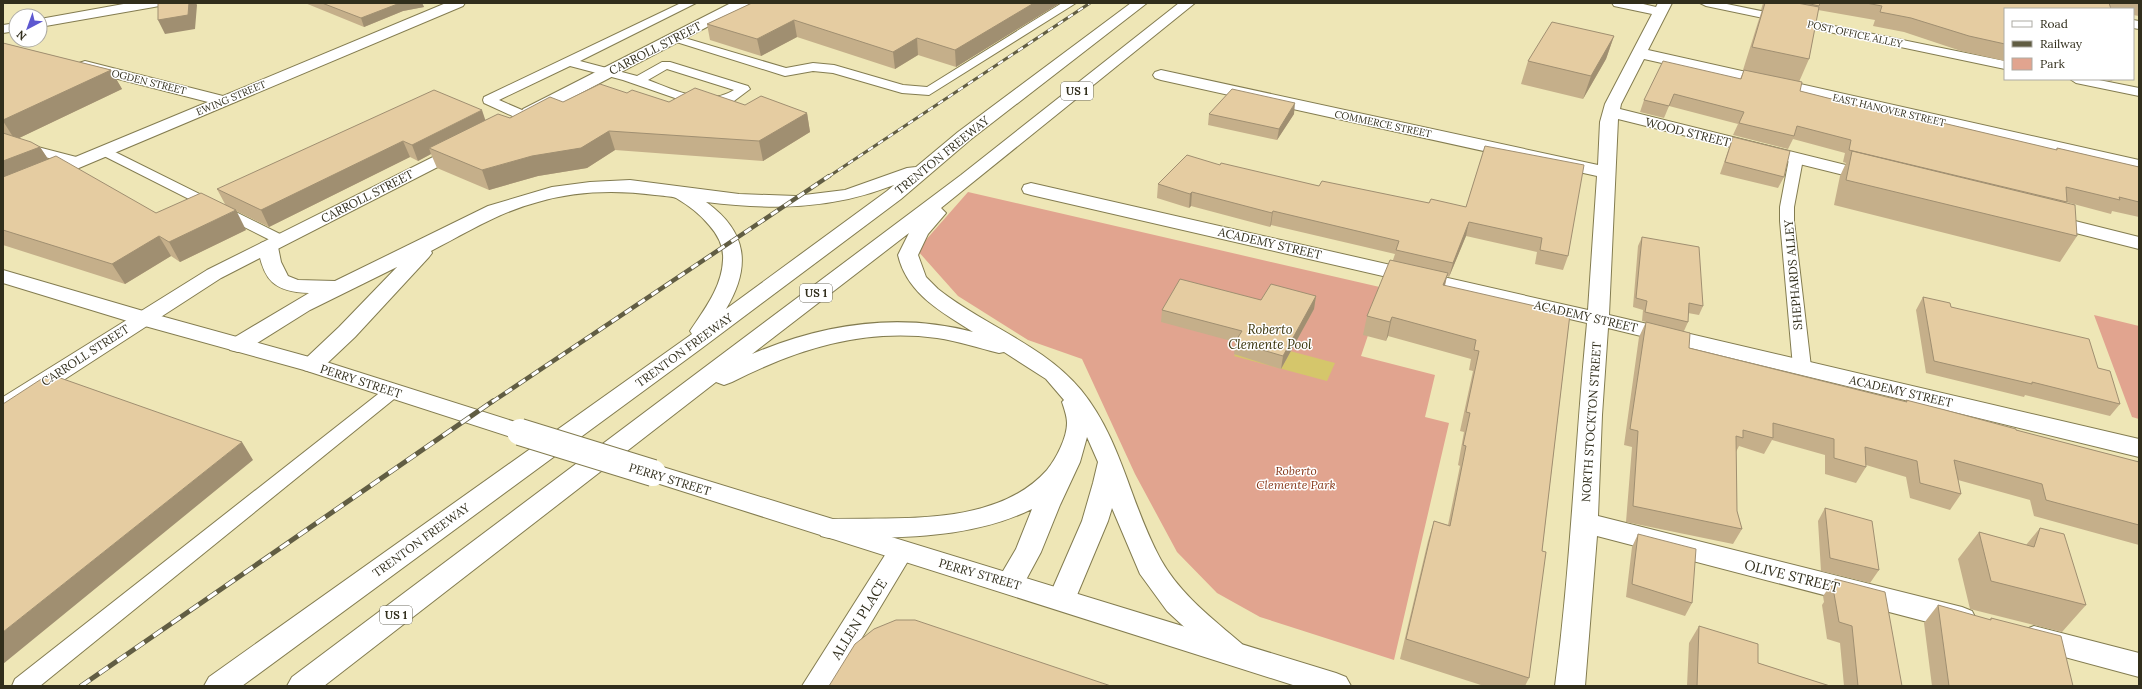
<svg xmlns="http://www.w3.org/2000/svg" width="2142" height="689" viewBox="0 0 2142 689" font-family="Lora,serif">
<rect width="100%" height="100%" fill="#eee6b6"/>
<!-- green -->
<path fill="#e1a48f" d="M968,192L1384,288L1361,356L1435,375L1425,417L1449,423L1394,660L1260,617L1217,593L1177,552L1135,474L1082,359L1028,340L958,296L917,250Z
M2094,315L2139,326V419L2132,417Z"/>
<!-- water -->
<path fill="#d5c66b" d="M1265,295L1290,351L1335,363L1327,381L1234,356Z"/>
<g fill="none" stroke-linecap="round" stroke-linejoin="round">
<defs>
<path id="service" d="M681,3H696L580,61L637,76L662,62H670L748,86L750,89L734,101L698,106L623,80L570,66L499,100L529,113L531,116L529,119H519L484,103L483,100L484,97ZM667,69L734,90C707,107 675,90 648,80Z
M1062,3H1076L929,95L902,93L833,73L813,71L785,76L670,40L668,38L670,36H678L786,68L813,63L834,65L903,85L927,87Z
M1700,3H1722L2005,61V69L1706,6Z
M2070,79H2094L2139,88V96L2076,83Z
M3,138L84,159L86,162L79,166L3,146Z
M105,147L286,237L289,240L286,243H276L100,154L98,151Z
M1796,155L1803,159L1794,207V221L1811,367L1808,371L1802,373L1796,371L1793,367L1780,221V207L1789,159Z
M393,385L399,387L402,391L399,395L40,686H12L15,679L387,387Z"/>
<path id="minor" d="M129,3H161L159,6L154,7L40,27V19Z
M446,3H465L463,6L3,200V187L208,102L79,69L77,66L79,63L85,61L223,96Z
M731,3H749L747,6L535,117H523L521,113L523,109Z
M1612,3H1639L1656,7L1658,3H1672L1648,50L2139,160V170L1644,59L1621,104L1620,109L1878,173L1881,177L1878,181L1872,182L1618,119L1609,315L2139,439V457L1608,328L1602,415L1598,516L1962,607L1972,611L1976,619L1972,627L1962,631L1597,536L1585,686H1555C1571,565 1575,444 1587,323L1031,195L1024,193L1022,189L1024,185L1031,183L1588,310L1597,176L1161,80L1155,78L1153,75L1155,72L1161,70L1598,165L1600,122L1605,104L1652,14L1614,6Z
M16,23V31L3,33V25Z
M461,143L467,144L470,148L467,152L221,278L11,414L3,416V397L207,270Z
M2047,214L2139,237V249L2040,224L2037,220L2040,216Z
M901,541L910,544L914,551L833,686H802L892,544Z
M2034,626L2139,653V677L2024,646L2020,638L2024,630Z"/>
<path id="tertiary" d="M2133,20L2139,21V29L2133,28Z
M3,270L150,313L320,360L528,426L532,432L528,438L520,440L304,370L134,323L3,283Z
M653,464L1336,673L1346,677L1351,686H1296L644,479L641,473L644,467Z"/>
<path id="motorway" d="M1131,3H1147L970,140L901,199L702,348L242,686H204L209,677L692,334L690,331C704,310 722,287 723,260C724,247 718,235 709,225C700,214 688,205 676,198C671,196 662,196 655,195C616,190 576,191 538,202C499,212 466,233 431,251L432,253L429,257L355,337L320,370L312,372L304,370L301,365L304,360L339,327L397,267L310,310L246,350L238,352L230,350L227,345L230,340L309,293C275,292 263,281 258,247L261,243L268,241L275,243L278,247L281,262L288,276L298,280L335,281L488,206L552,187L590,182L630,180L739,194L796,196L845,190L907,168L916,167L958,132ZM894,185L887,191L726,309C751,267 748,232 706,202C774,210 829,210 894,185Z
M1179,3H1195L941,208L946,213L928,234L918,255L926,277L938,289C983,325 1044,345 1081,390C1122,440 1130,504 1161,560C1180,594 1213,619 1242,644L1246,653L1242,662L1232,665L1222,662L1167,611L1140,574L1112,508L1108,521L1072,607L1062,610L1052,607L1048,599L1082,521L1093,483L1098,462L1087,437L1080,462L1060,505L1041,552L1020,591L1010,594L1000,591L996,583L1016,549L1032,509C981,534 925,537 869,538C853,538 836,541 821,536L817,529L821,522L830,519C900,517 996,527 1047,470C1056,459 1067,438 1067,423C1067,416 1064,408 1062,402L1064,400L1046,379L1004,352L999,353C978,348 958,341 937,338C864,328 797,349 732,382L724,385L716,382L324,686H287L292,677L961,175ZM909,233L898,255C907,294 942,312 973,332C898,312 823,324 752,354Z"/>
</defs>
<!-- service casing -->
<use href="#service" stroke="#837c50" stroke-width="2"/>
<!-- minor casing -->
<use href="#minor" stroke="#837c50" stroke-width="2"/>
<!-- tertiary casing -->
<use href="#tertiary" stroke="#837c50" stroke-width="2"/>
<!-- motorway casing -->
<use href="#motorway" stroke="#837c50" stroke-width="2"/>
<!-- service -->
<use href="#service" fill="#fff" fill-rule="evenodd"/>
<!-- minor -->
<use href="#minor" fill="#fff" fill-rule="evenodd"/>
<!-- tertiary -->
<use href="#tertiary" fill="#fff" fill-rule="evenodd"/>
<!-- motorway -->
<use href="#motorway" fill="#fff" fill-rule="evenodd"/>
<defs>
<path id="rail-far2" d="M828,177L1090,3"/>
<path id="rail-far1" d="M492,402L829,176"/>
<path id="rail" d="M81,686L493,401"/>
</defs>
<!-- rail-far2 casing -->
<use href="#rail-far2" stroke="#615d43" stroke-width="3"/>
<!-- rail-far1 casing -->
<use href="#rail-far1" stroke="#615d43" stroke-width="4.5"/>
<!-- rail casing -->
<use href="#rail" stroke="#615d43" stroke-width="5"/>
<!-- rail-far2 -->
<use href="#rail-far2" stroke="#fff" stroke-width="2" stroke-dasharray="6" stroke-linecap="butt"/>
<!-- rail-far1 -->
<use href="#rail-far1" stroke="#fff" stroke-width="3" stroke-dasharray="8" stroke-linecap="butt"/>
<!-- rail -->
<use href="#rail" stroke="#fff" stroke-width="3.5" stroke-dasharray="11" stroke-linecap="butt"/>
<defs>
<path id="tertiary-bridge" d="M520,432L653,473"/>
</defs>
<!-- tertiary-bridge casing -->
<use href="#tertiary-bridge" stroke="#837c50" stroke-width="28" stroke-linecap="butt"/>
<!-- tertiary-bridge -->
<use href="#tertiary-bridge" stroke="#fff" stroke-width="26"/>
</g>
<!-- wall -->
<path fill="#c5af8a" d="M305,3H422L424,7L403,11L364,27Z
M752,3H1060L956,67L918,55L895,69L797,37L761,56L710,40L707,24Z
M1763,3H2139V16L2133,15V9H2005V61L1961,51L1904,32L1873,26L1875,20L1818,10L1809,59L1799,82L1800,91L1867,108L1929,122L1930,120L2056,150L2057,148L2139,167V217L2112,211L2111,214L2066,202V203L2077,236L2060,262L1834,205L1840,176L1846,163L1843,162L1845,153L1793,139L1788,149L1733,135L1738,124L1669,106L1664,118L1640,112L1644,100L1740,79L1744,70H1743L1759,19L1762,10H1761Z
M1614,36L1606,59L1583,99L1521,84L1528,61Z
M3,43L111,70L122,89L19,138L40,147L48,159L156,213L246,230L180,262L171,256L125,284L3,245Z
M2096,79H2113L2112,81Z
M627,93L669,102L807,113L810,132L763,161L615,150L587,168L538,176L489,190L437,168L431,154L418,161L410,157L269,227L226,206L217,189L485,120L510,118L563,102Z
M1209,114H1294L1277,140L1208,125Z
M1733,137L1784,177L1778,188L1720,174L1729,148Z
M1485,146L1568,256L1563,270L1535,264L1537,252L1466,236L1449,277L1447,276L1445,286L1570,314L1542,551L1529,678L1525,686H1484L1400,659L1428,541L1434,521L1448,525L1460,466L1458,465L1464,432L1460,431L1473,371L1469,370L1471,359L1388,336L1386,341L1363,335L1367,316L1393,260L1395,254L1271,225L1270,227L1191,206L1189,208L1157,198L1158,184L1220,165L1319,186L1429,203L1466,207Z
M1642,237L1703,306L1699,315L1688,313V322L1684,331L1689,348L1905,402L1906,400L2016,430L2139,462V545L2034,516L2030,500L1958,480L1961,494L1950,510L1910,498L1906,477L1866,465V467L1856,483L1825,474V455L1772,440L1764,454L1739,446L1736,452L1737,511L1742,529L1733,544L1626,522L1632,447L1624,445L1639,337L1646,322L1642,321L1643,310L1633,307L1638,246Z
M1316,296L1314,309L1281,369L1234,354L1235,342L1161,322L1162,310L1261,300Z
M1923,297L1951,307L2098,368L2120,404L2110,416L2025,395L2024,397L1926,373L1916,310Z
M1825,508L1879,570L1870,583L1821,571L1818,521Z
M2040,528L2086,605L2062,632L1970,609L1958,559L1979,532L2026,545Z
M1638,534L1692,603L1685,616L1626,597L1632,547Z
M1835,579L1902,686H1844L1840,643L1827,639L1822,605L1824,602L1823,596Z
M1938,605L1990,620L1991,618L2073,686H1932L1924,623Z
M1699,626L1758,663L1830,686H1687L1689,643Z"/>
<!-- shaded-wall -->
<path fill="#a08f71" d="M189,3H196L197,5L195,29L165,34L158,20Z
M400,3H422L424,7L403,11L364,27L361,18Z
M1034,3H1060L956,67L955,50Z
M794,20L797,37L761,56L757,39Z
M1614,36L1606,59L1583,99L1591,76Z
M917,38L918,55L895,69L893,52Z
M111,70L122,89L15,140L3,121V120Z
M1295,103L1294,114L1277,140L1279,129Z
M482,110L487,125L429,148L431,154L418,161L412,145Z
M807,113L810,132L763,161L759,141Z
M609,131L615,150L587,168L538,176L489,190L482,170L532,156Z
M403,141L410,157L269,227L261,210Z
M40,147L52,165L3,185V161Z
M1192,192L1191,206L1189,208L1190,194Z
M236,210L246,230L180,262L169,242Z
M1273,211L1271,225L1270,227L1272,213Z
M1469,222L1466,236L1449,277L1453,263Z
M159,236L171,256L125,284L112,264Z
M1448,273L1443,291V285Z
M1316,296L1314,309L1281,369L1283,356Z
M1392,317L1388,336L1386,341L1390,322Z
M242,442L253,460L3,664V632Z"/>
<!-- building -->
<path fill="#e5cca1" stroke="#a08f71" d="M158,3H189L188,15L158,20Z
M322,3H400L361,18Z
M752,3H1034L955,50L917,38L893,52L794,20L757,39L707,24Z
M1765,3H1797L1819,7L1809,59L1752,47Z
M1806,3H1820L1819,6Z
M1866,3H2109L2111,9H2005V44L1969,36L1911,18L1880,12L1882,6Z
M1552,22L1614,36L1591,76L1528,61Z
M3,43L111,70L3,120Z
M1663,61L1741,79L1744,70L1802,82L1800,91L1867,108L1930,122V120L2057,150V148L2139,167V202L2119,197L2120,200L2066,187L2067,202L1849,150L1851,140L1797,126L1794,136L1739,123L1744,112L1674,94L1669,106L1644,100Z
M600,84L627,93L632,90L669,102L695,88L745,105L761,96L807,113L759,141L609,131L581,148L532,156L482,170L429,148L498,114L510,118L550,97L563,102Z
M1232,89L1295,103L1279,129L1209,114Z
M434,90L482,110L412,145L403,141L261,210L217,189Z
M3,133L31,142L40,147L3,161Z
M1733,137L1790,151L1784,177L1725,162Z
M1485,146L1584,165L1568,256L1540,250L1542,238L1469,222L1453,263L1396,250L1399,241L1273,211L1272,213L1192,192L1190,194L1158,184L1187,155L1220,165L1221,163L1319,186L1322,181L1429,203L1431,199L1466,207Z
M1852,151L2075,205L2077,236L1846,180Z
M56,156L156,213L201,193L236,210L169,242L159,236L112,264L3,230V177Z
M1642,237L1699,247L1703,306L1689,303L1688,322L1645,312L1647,301L1636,298Z
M1390,260L1448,273L1443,285L1570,314L1542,551L1546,552L1529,678L1406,639L1434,521L1450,526L1466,446L1463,445L1470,413L1466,412L1479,351L1474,350L1476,340L1392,317L1390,322L1367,316Z
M1180,279L1261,300L1271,284L1316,296L1283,356L1235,342L1242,331L1162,310Z
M1923,297L1950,303L1951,307L2089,339L2098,368L2110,371L2120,404L2032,382V384L1934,361Z
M1646,322L1690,333L1689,348L1907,402L1906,400L1945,410L2016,429V430L2139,462V525L2046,500L2042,484L1954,460L1961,494L1920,483L1917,461L1865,447L1866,467L1834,458V439L1773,423V438L1743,430V438L1736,436L1737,511L1742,529L1633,506L1638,431L1630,429Z
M49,374L242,442L3,632V404Z
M1825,508L1872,521L1879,570L1830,558Z
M2040,528L2064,534L2086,605L1991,581L1979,532L2034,547Z
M1638,534L1696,549L1692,603L1632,584Z
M1835,579L1885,592L1902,686H1858L1852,626L1839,622L1833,588H1835Z
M1938,605L1991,620V618L2061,636L2073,686H1949Z
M896,620H915L1111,686H829L855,644L874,629Z
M1699,626L1758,644V663L1830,686H1697Z"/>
<g text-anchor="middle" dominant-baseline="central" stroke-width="3" stroke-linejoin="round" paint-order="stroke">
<!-- far-street labels -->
<g font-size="10" fill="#312e1c" stroke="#fff">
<text transform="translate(1855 34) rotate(12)">POST OFFICE ALLEY</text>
<text transform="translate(149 82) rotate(14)">OGDEN STREET</text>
<text transform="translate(231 98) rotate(-23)">EWING STREET</text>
<text transform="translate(1889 110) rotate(13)">EAST HANOVER STREET</text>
<text transform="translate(1383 124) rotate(12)">COMMERCE STREET</text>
</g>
<!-- shield labels -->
<g fill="#fff" stroke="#6f6d60" stroke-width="1">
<rect x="1061" y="82" width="32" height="18" rx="3"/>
<rect x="800" y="284" width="32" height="18" rx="3"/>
<rect x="380" y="606" width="32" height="18" rx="3"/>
</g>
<g font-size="11" font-weight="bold" fill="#312e1c">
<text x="1077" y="91">US 1</text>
<text x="816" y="293">US 1</text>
<text x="396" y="615">US 1</text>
</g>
<!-- street labels -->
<g font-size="12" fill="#312e1c" stroke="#fff">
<text transform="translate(655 48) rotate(-27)">CARROLL STREET</text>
<text transform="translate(1688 132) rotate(14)">WOOD STREET</text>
<text transform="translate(942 155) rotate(-39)">TRENTON FREEWAY</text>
<text transform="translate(367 196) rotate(-27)">CARROLL STREET</text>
<text transform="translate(1270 243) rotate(13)">ACADEMY STREET</text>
<text transform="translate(1793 275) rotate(-95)">SHEPHARDS ALLEY</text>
<text transform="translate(1586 316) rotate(13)">ACADEMY STREET</text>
<text transform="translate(684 350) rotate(-36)">TRENTON FREEWAY</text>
<text transform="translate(85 355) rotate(-33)">CARROLL STREET</text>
<text transform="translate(361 381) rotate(18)">PERRY STREET</text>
<text transform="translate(1901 391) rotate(13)">ACADEMY STREET</text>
<text transform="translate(1591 422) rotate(-86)">NORTH STOCKTON STREET</text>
<text transform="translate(670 479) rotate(17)">PERRY STREET</text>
<text transform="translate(421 540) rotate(-36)">TRENTON FREEWAY</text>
<text transform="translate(980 574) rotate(16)">PERRY STREET</text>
</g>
<!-- park labels -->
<g font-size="12" font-style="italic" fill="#85381a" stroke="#fff">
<text x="1296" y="470">Roberto<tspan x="1296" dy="14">Clemente Park</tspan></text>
</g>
<!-- water labels -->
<g font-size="13" font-style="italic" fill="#39330a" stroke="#fff">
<text x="1270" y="329">Roberto<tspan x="1270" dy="15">Clemente Pool</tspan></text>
</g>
<!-- near-street labels -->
<g font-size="14" fill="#312e1c" stroke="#fff">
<text transform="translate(1792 576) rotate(14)">OLIVE STREET</text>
<text transform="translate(859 619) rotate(-58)">ALLEN PLACE</text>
</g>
</g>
<!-- border -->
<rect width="2142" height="689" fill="none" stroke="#312e1c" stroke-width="8"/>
<!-- legend -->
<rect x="2004" y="8" width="130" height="72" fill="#ffffff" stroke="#adaba4"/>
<rect x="2012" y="21" width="20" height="6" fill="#ffffff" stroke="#adaba4"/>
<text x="2040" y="28" font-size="12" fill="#312e1c">Road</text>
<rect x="2012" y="41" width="20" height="6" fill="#615d43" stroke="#adaba4"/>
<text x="2040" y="48" font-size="12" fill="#312e1c">Railway</text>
<rect x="2012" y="58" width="20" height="12" fill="#e1a48f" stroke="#adaba4"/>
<text x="2040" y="68" font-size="12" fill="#312e1c">Park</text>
<!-- north arrow -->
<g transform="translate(28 28) rotate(221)"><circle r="19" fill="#ffffff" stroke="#adaba4"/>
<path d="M0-3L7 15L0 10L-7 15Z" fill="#5d58d0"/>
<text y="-6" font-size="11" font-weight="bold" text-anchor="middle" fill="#312e1c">N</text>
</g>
</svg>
